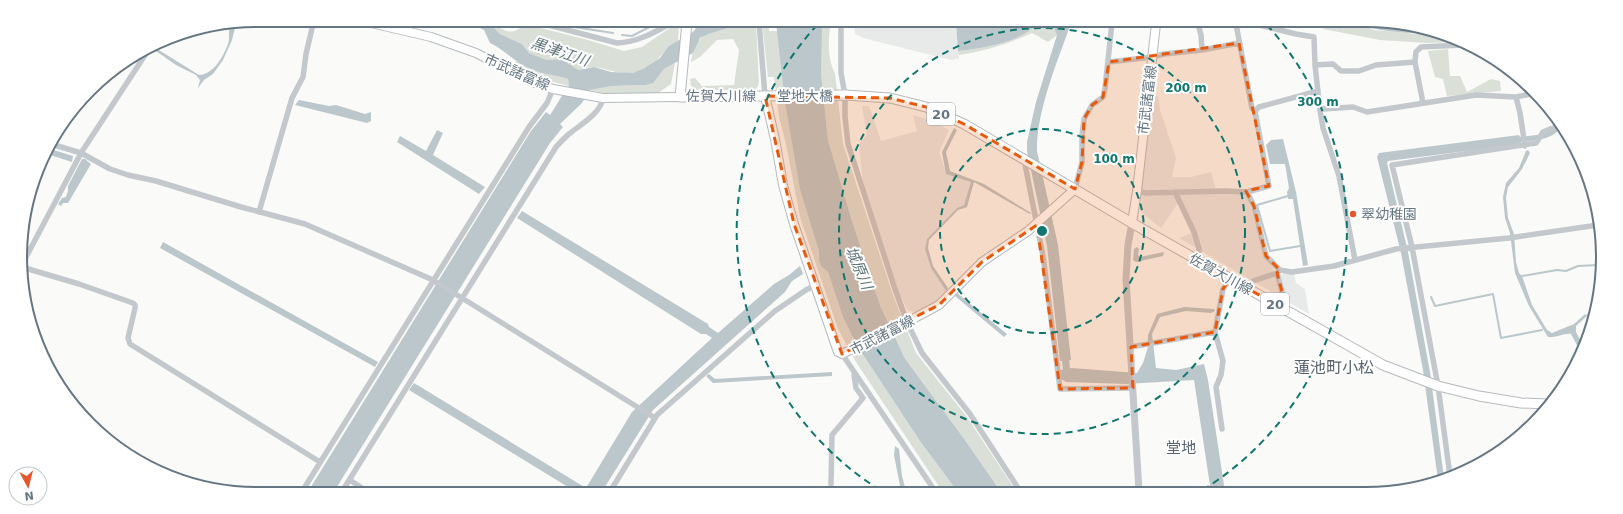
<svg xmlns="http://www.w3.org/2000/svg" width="1623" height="514" viewBox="0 0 1623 514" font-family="'DejaVu Sans','Noto Sans JP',sans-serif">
<rect width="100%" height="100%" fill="#fafaf8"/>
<!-- built -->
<path fill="#e8e9e9" d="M854,22L956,23L959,59L951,60L863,38L855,34Z
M1158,96L1160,110L1176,158L1172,177H1191L1211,172L1216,190H1246L1264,255L1277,275L1294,273L1296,283L1305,289L1309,314L1179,238L1192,233L1178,203L1161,228L1143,214L1140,182L1151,97Z
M862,106H869L881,141L917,131L913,115L933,121L949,130L939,152L946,173L972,182L964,205L957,208L927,239L925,249L931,268L946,291L939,301L919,314L908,310L899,294L863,183L859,144L867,135Z"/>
<!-- green -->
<path fill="#dadfd7" d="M743,22H756L759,84L755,90H697L691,86L690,79L695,78L702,86L734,85L739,50L733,39L717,40L700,57L691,62C692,55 695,44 701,38C708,31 730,27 740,24Z
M762,22H768L769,31H777L780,27L819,251V260L821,265L828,272L843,317L856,344L920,441L957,491H942L856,362L838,329L800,217L786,144L779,117L774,77H768Z
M821,22H831C828,38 827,59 835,73L843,144L893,295L916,353L967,417L1016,491H1005L1004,488H998L978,471L883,329L881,308L852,221L828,140L821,73Z
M491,23C506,31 511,37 525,24L588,40L624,51L642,47L677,23L679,25L678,41C663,50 652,71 633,73C619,75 606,68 593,67C588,67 583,69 578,70L562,59L547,60L529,53L522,44L500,34Z
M1039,23H1061L1057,35L1048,42L1032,33C1008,44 985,51 959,55L958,51C985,48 1019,43 1039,23Z
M1323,24H1358L1374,30L1417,34L1433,33L1455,42L1427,43L1380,40L1323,29Z
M1448,49L1450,76H1460L1467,92L1491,79L1500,81L1501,91L1447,96L1443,79L1435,77L1428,51Z
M516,61L528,68L568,79L569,86L539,78L513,67Z
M675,63L671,84L657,94H608L590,90L612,86L646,85L653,82L664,69Z"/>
<!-- water -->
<path fill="#bbc7cb" d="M286,20H332L341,22L342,25H327L316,28L315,25Z
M466,21H488L500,34L522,44L529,53L547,60L562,59L578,70L594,67L611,72L633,73L645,68L660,58L669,46L693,32L701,22H743L741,24L708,34L700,38L693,53L664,69L653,83L646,85L612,86L590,90L582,103L560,124L563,127L550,143L335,490H309L531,131L546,112L550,115C557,105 561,96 569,86L568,79C555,75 538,73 526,67C513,60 503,49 490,43L484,30Z
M776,22H822L821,73L828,140L852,221L881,308L905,359L964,439L998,488H1004L1005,491H957L920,441L856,344L843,317L828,272L821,266L819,260V251L800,189L785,102Z
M956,23H1039C1019,43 985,48 958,51Z
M1061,23H1071C1058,60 1036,112 1037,151L1058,245L1071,360L1060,361L1047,246L1027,151V142L1036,102L1057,35L1054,27L1057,24L1059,25Z
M236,24L232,40L223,60L213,74L204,80L198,88L200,80L196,75L176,65L153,49L154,47L199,75C214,74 223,57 228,44C230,39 228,31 230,25Z
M1358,24L1412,25L1433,33C1408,34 1382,32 1358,24Z
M299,100L329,106L336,105L365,114L371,112V121L367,123L295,105Z
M1559,121L1562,125C1555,140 1535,140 1521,142V144L1388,161L1387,163L1408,252L1430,372L1444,478L1438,480L1423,370L1401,253L1377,157L1379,153L1519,135L1520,137L1545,134Z
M954,128L957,130L946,152L950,171L984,184L1031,213L1030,214L974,182L967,207L958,210L929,240L928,248L933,266L948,288L946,291L931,268L925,249L927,239L957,208L964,205L971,182L946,174L942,152Z
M437,130L443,133L433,155L485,187L479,194L397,142L400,136L426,151Z
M1283,139L1296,192L1308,265L1303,266L1293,199H1288L1287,192L1289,188L1285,164H1270L1266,145L1271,140Z
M47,148L73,156L72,162L44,153Z
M1528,150L1530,153L1522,169L1508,187L1506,198L1508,218L1514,234L1516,262L1519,273L1522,276L1532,305L1547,330L1552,333L1574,324L1584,315L1589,314L1576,326V332L1583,345L1578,358V347L1571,334C1563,333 1557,338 1548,337L1529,306L1515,273L1510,233L1505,218L1503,197L1506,183L1519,168L1526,151Z
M82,159H85L91,164L68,203H63L61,206L58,204L62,198L66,197L68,191V186Z
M522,211L708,324L709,327L718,333L774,284L789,275L800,266L803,274L792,281L785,292L653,410L603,490H573L409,390L414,383L586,488L632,412L712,338L706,334H701L517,218Z
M163,242L378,362L375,367L160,248Z
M1137,247L1139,249L1138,255L1140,257L1164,252L1163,256L1136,262L1133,260L1134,249Z
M957,293L1007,334L1004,337L955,296Z
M1184,307L1214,309L1215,311L1211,313L1186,311L1160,317L1152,334L1156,368L1176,370L1204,364L1208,380L1225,492H1211L1194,380L1126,384L1066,382L1061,379L1060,370L1072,368L1137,373L1143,363L1148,347V335L1157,314Z
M832,372V376L713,383L706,376L709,374L715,379Z
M895,446L899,449L902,476L906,491H901L894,455Z"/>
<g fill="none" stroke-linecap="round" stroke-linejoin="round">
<!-- stream -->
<path stroke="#bbc7cb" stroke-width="2" d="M409,21L422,24L425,21
M553,21L574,27L613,33
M622,35L632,36L659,22
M1288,196L1257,205L1270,251L1300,246
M1522,276L1557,270L1566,271L1578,266L1598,265
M1431,297L1435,306L1493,294L1501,338L1542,330
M1006,491L1008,490"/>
<!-- canal -->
<path stroke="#bbc7cb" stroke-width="7" d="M1065,353L1067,376H1070"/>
<defs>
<path id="secondary" d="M358,20L431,37L476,53L532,82L553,89L603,98L680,97
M765,96L775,139L783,185L794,224L838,352L842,354L907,322L939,305L982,262L1028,231L1075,189
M1132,223L1137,191L1156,24"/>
<path id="primary" d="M687,22L680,97L845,95L890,98L926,107L964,124L1132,223L1383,365L1438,386L1479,396L1521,403L1548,404"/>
</defs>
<!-- secondary casing -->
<use href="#secondary" stroke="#b3babf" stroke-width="10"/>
<!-- primary casing -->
<use href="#primary" stroke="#b5babe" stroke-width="11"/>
<!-- minor -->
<path stroke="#c3c8cc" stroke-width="5.5" d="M533,21L617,43C639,42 655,32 673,22
M759,22L765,96
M841,22V73L845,95V117L848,144L895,289L907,322L922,353L970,414L1020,491
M1198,24L1201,35L1202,50
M1255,24L1296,34L1314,37L1315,65L1320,110L1323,128L1339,176L1355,260
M1109,62L1152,57L1164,54L1202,50L1239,43
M1415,62L1416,52L1421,47L1462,45
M1315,65L1333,64L1341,71H1359L1376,65L1415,62L1423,103
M1516,97L1520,113L1525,146
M1323,109L1353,107L1367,112L1476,95L1516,97L1531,94
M1255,111L1259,107L1318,91
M51,144L81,153L110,169L128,175L156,181L241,207L305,224L433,280L655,418
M1024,159L1043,256L1060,389L1133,388
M1075,189L1082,162V135L1084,119L1092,105L1103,97L1105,88L1112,23
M1137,191L1146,193L1225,191L1247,192L1269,186L1255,111L1252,108L1236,24
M1175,192L1194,232L1199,249L1198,261
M1247,192L1254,206L1266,256L1280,270L1292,272L1334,266L1396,249L1509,238L1598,225
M259,212L292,98L303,77L306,54L314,20
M24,261L81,153L149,49
M25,268L79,284L133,303L135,305V308L128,338L130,344L320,462
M1280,270L1277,273L1284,299L1283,308
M1247,288L1253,281L1277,273
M1215,332L1223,361L1221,375L1216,387L1222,429
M1131,347L1215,332L1223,289L1230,279
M842,354L935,491
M1450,476L1438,386L1412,247L1392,165L1536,143L1543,132L1555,127L1557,119
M350,480L365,490
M831,484L832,435L863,398L856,388L854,375
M303,490L529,127L547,103L553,89
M343,490L556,147C560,143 564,138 569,134C580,125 601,113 603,98
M611,490L657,415L775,311L806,290L814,286"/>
<!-- tertiary -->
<path stroke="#c3c8cc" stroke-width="7" d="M1132,223L1128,245L1126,279L1139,491"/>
<!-- secondary -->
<use href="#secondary" stroke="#fff" stroke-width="8"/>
<!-- primary -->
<use href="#primary" stroke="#fff" stroke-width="9"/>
</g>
<!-- marked area -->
<path fill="#e8590c" fill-opacity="0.2" stroke="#e8590c" stroke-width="3" stroke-dasharray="8 5" stroke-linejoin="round" d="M1239,43L1269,186L1246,191L1254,206L1266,256L1280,270L1277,273L1284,299L1283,308L1230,279L1223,289L1215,332L1131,347L1133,388L1060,389L1037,225L982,262L939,305L842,354L794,224L765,96L890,98L926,107L964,124L1075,189L1082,162L1084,119L1092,105L1103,97L1109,62Z"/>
<!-- distance rings -->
<g fill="none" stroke="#0f766e" stroke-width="2" stroke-dasharray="7 5">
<circle cx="1042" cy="231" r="102"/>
<circle cx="1042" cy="231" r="203"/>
<path d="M880 490A305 305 0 0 1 819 23M1267 25A305 305 0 0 1 1201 491"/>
</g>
<!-- markers -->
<circle fill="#e4572e" stroke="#fff" stroke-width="1.5" cx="1353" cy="214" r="4"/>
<g text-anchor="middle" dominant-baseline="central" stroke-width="4" stroke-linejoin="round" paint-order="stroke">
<!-- shield labels -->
<g fill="#fff" stroke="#939fa8" stroke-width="1">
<rect x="927" y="103" width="28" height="22" rx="3"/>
<rect x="1261" y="293" width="28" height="22" rx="3"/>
</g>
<g font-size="13" font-weight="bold" fill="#657683">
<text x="941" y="114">20</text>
<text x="1275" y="304">20</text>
</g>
<!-- street labels -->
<g font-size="14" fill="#657683" stroke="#fff">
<text transform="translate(517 72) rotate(24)">市武諸富線</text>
<text x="721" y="96">佐賀大川線</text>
<text x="805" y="96">堂地大橋</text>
<text transform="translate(1147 100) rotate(-83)">市武諸富線</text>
<text transform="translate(1221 274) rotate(29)">佐賀大川線</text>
<text transform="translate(882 335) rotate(-27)">市武諸富線</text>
</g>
<!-- poi labels -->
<g font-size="14" fill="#657683" stroke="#fff" text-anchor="start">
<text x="1361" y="214">翠幼稚園</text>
</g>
<!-- water labels -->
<g font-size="15" font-style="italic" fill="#60757c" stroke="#fff">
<text transform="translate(560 52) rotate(19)">黒津江川</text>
<text transform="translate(859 268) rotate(67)">城原川</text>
</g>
<!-- neighbourhood labels -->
<g font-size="15" fill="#57646e" stroke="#fff">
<text x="1181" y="448">堂地</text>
</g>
<!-- quarter labels -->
<g font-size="16" fill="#57646e" stroke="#fff">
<text x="1334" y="367">蓮池町小松</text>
</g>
</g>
<!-- crop -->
<path d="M0 0H1623V514H0ZM257 27H1366A230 230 0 0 1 1596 257V257A230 230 0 0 1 1366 487H257A230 230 0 0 1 27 257V257A230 230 0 0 1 257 27Z" fill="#fff" fill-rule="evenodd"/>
<path fill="none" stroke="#657683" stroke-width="2" d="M257 27H1366A230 230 0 0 1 1596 257V257A230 230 0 0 1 1366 487H257A230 230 0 0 1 27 257V257A230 230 0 0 1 257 27Z"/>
<circle cx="1042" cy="231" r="6" fill="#0f766e" stroke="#fff" stroke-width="2"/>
<g font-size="12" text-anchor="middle" font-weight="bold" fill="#0f766e" stroke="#fff" stroke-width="4" stroke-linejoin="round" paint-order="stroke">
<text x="1186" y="92">200 m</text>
<text x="1318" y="106">300 m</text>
<text x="1114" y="163">100 m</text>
</g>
<!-- north arrow -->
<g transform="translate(28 486) rotate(173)"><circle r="19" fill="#ffffff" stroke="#c1c8cd"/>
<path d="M0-3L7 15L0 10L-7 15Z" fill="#e4572e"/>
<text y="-6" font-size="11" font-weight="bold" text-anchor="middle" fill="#657683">N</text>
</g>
</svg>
